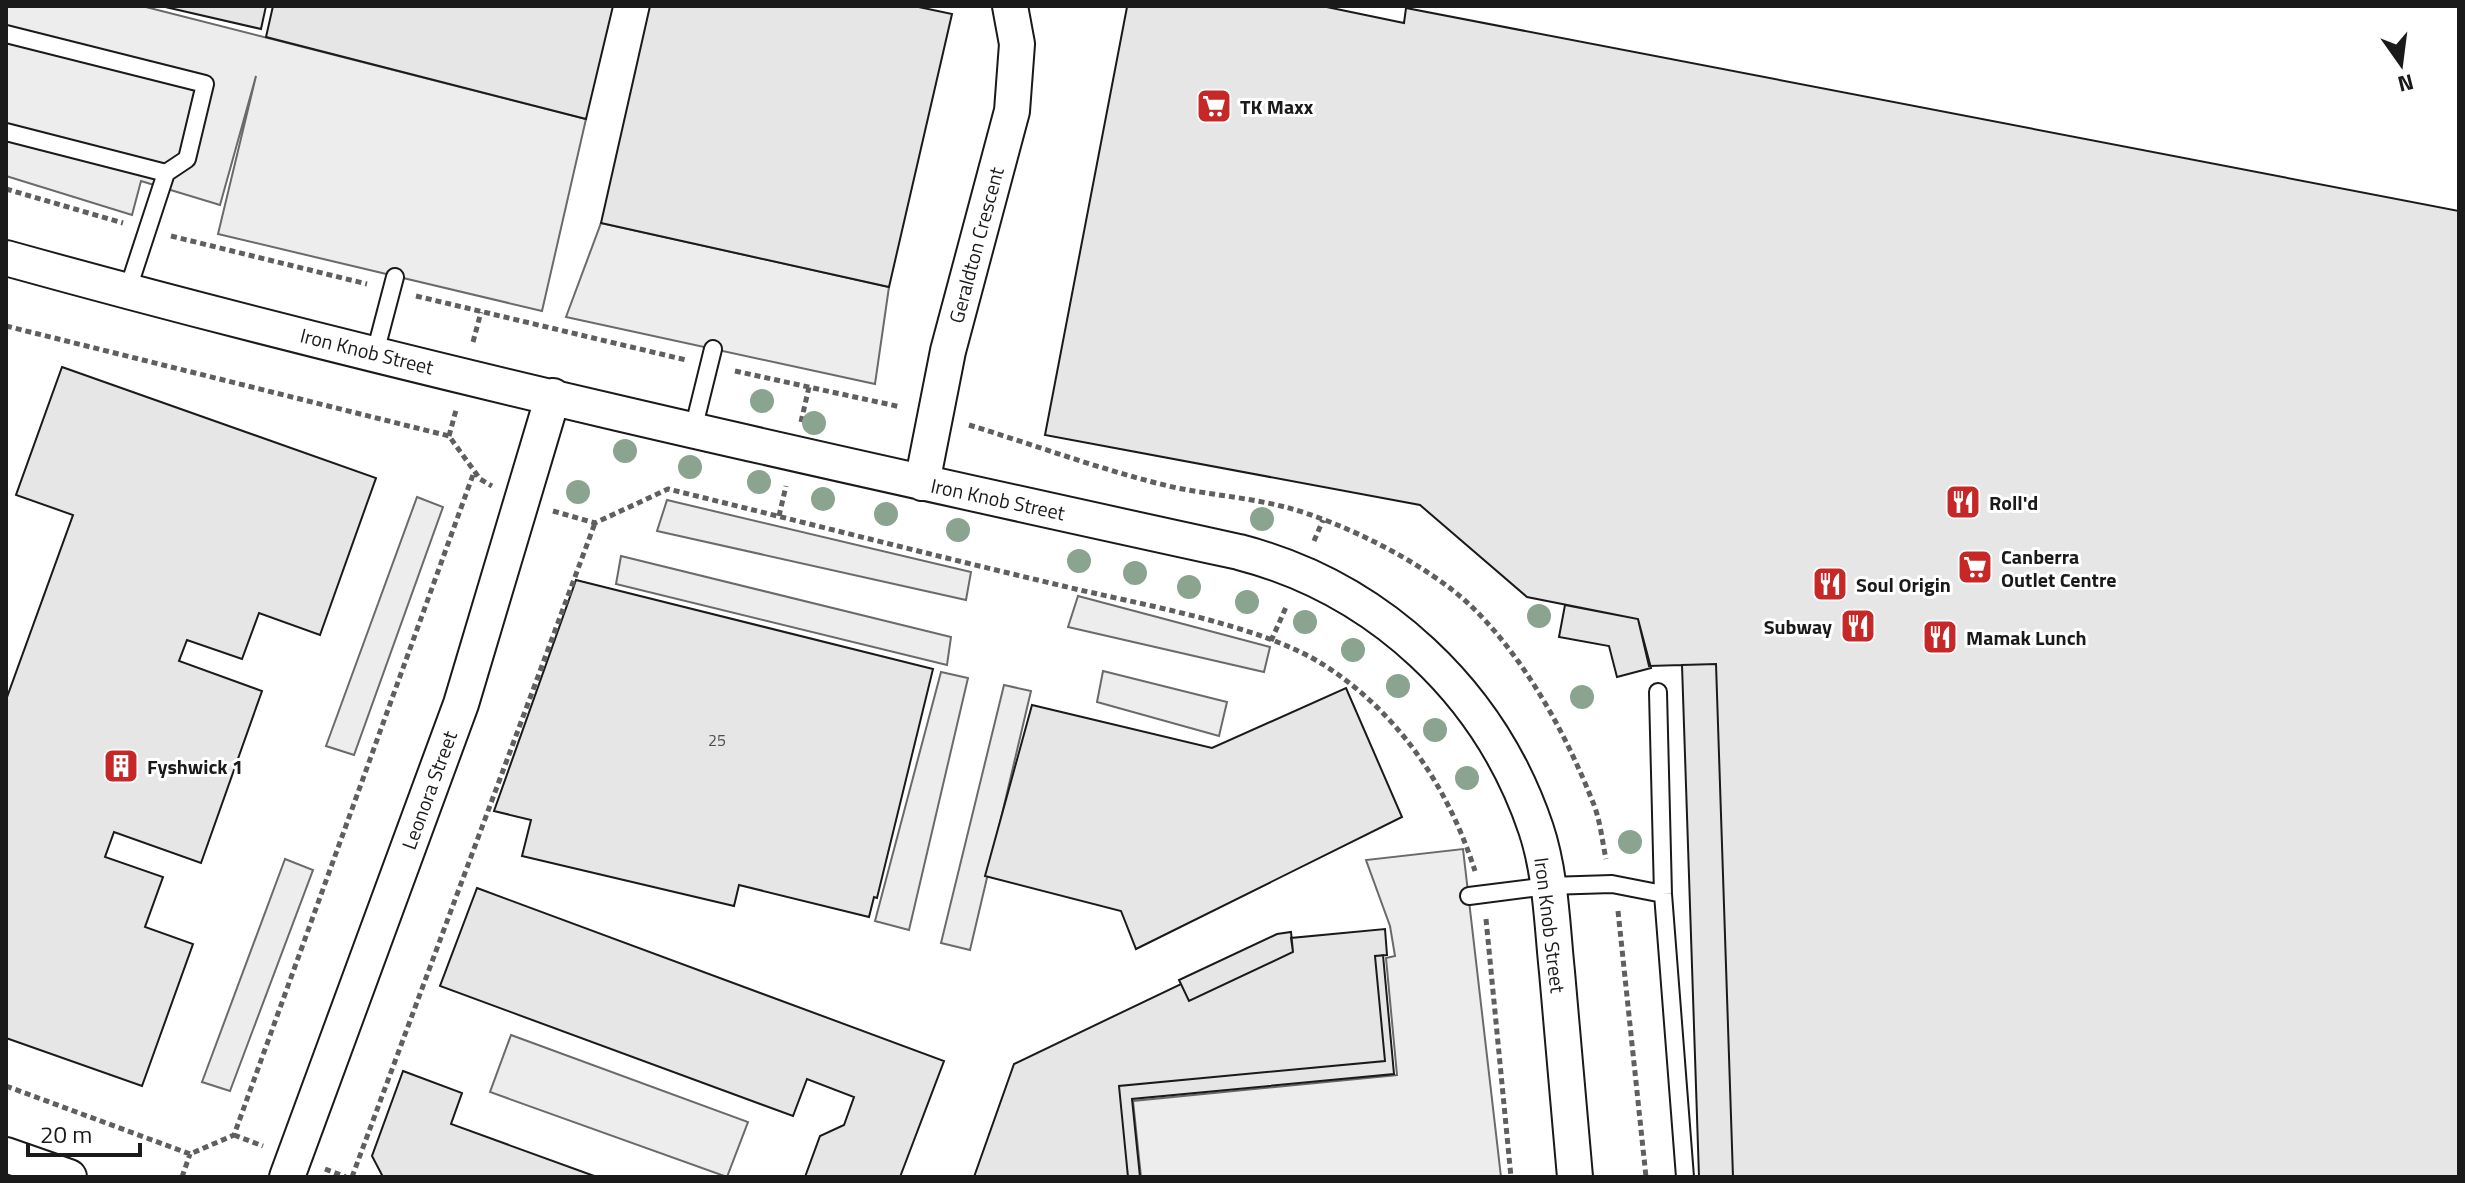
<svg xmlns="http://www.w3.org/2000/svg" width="2465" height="1183" viewBox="0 0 2465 1183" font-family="'Titillium Web',sans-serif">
<rect width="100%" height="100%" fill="#fff"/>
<!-- parking -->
<path fill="#ededed" stroke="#6a6a6a" stroke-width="2" d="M6,6H142L586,119L542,311L218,234L256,76L220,205L141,181L132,215L6,176Z
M601,223L889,287L875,384L566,317Z
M417,497L443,507L354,755L326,746Z
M667,500L971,572L966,600L657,531Z
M621,556L951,637L947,665L616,584Z
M1078,596L1270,647L1264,672L1068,627Z
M1103,671L1227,702L1219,736L1097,702Z
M941,672L968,678L909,930L875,921Z
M1004,685L1031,691L970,950L941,943Z
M1463,849L1501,1177H1141L1133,1101L1397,1075L1386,958L1395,956L1390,926L1366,860Z
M285,859L313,870L230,1091L202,1082Z
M511,1035L748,1122L727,1177L490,1092Z"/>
<!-- building -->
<path fill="#e6e6e6" stroke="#1a1a1a" stroke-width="2" d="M161,6H266L261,29Z
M273,6H613L586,119L266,37Z
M650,6H914L952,14L889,287L601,223Z
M1322,6L1404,23L1406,8L2459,211V1177H1733L1716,664L1649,666L1638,619L1527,597L1420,505L1045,435L1127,7Z
M62,367L376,478L320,635L259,613L242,659L187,640L179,661L262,691L201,863L114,832L105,857L163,877L145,927L193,944L142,1086L6,1038V700L73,515L16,495Z
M576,580L933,669L877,898L874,897L869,917L739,885L734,906L522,856L531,820L494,811Z
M1565,605L1638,619L1651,668L1617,677L1609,646L1559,637Z
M1716,664L1733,1177H1699L1682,665Z
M1346,688L1402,817L1136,949L1121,911L985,876L1032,705L1212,748Z
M477,888L944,1061L900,1177H805L820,1136L844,1125L854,1097L807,1079L793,1116L440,986Z
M1385,929L1387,955L1375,956L1385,1061L1119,1086L1128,1177H974L1014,1064L1181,984L1189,1001L1293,952L1291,938Z
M1291,932L1293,952L1189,1001L1179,980L1277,934Z
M1383,955L1394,1074L1132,1099L1140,1177H1128L1119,1086L1385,1061L1375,956Z
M403,1071L462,1093L451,1124L597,1177H383L372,1156Z"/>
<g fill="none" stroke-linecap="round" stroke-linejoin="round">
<defs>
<path id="lane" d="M6,34L205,84L187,159L166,173L127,292
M6,132L166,173
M375,353L395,277
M693,430L713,349
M1658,692L1663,894L1685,1177
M1469,896L1548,886L1612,884L1663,894"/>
<path id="street" d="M6,258C413,371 827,462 1239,552C1378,588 1490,692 1536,829C1551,874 1552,925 1557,972C1563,1040 1569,1109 1575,1177
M922,483L948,351L1012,111L1017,44L1010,6
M6,1155L69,1177
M287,1177L461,704L553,396"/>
</defs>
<!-- lane casing -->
<use href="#lane" stroke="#1a1a1a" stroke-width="20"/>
<!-- street casing -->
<use href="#street" stroke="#1a1a1a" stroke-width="38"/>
<!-- path -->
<path stroke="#5f5f5f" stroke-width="5" stroke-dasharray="6 4" stroke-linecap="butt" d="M6,189L123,223
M171,236L367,284
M416,296L686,360
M6,326L449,436L480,479L492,486
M473,342L481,312
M735,371L901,407
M801,422L809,387
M969,425C1038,446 1107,472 1177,488C1213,495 1250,498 1285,507C1343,522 1427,564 1471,606C1524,657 1565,732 1592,800C1600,818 1602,840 1606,859
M449,436L456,410
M553,511L595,523L668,489C799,521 931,555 1063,586C1137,604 1260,624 1324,665C1399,713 1448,787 1475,871
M779,516L786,486
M1314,541L1323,520
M1271,641L1287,605
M1618,911L1646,1177
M1486,919L1511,1177
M6,1086L190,1154L234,1135L474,472
M234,1135L263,1146
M325,1169L346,1177
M182,1177L190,1154
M352,1177L595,523"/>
<!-- lane -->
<use href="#lane" stroke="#fff" stroke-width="16"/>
<!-- street -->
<use href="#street" stroke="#fff" stroke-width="34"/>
</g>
<!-- trees -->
<g fill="#8aa48f">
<circle cx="762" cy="401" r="12"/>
<circle cx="814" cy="423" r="12"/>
<circle cx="625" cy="451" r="12"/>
<circle cx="690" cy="467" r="12"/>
<circle cx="759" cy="482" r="12"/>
<circle cx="578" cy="492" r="12"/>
<circle cx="823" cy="499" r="12"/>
<circle cx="886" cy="514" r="12"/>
<circle cx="1262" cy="519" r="12"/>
<circle cx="958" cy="530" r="12"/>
<circle cx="1079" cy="561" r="12"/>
<circle cx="1135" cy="573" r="12"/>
<circle cx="1189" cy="587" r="12"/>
<circle cx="1247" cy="602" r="12"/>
<circle cx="1539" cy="616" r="12"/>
<circle cx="1305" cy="622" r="12"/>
<circle cx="1353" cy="650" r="12"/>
<circle cx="1398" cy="686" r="12"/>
<circle cx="1582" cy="697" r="12"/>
<circle cx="1435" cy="730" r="12"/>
<circle cx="1467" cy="778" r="12"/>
<circle cx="1630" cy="842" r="12"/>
</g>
<!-- icons -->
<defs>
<symbol id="supermarket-square" viewBox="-11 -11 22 22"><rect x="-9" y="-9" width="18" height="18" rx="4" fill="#c62828" stroke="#fff"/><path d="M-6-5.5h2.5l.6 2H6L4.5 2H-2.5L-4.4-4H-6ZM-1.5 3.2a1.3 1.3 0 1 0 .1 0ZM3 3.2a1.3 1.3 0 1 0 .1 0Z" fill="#fff"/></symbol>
<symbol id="restaurant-square" viewBox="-11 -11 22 22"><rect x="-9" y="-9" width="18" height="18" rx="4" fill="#c62828" stroke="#fff"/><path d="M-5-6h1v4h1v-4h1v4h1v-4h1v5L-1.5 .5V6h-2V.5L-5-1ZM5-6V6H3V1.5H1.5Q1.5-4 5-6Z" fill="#fff"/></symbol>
<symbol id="building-square" viewBox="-11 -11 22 22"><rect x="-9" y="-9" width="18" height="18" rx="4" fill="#c62828" stroke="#fff"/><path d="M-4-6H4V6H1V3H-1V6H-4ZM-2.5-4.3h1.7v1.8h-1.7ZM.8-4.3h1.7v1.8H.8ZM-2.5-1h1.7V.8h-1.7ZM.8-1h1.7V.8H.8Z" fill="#fff"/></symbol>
</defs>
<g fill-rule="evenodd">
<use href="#supermarket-square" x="1194" y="86" width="40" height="40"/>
<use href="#restaurant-square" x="1943" y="482" width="40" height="40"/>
<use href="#supermarket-square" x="1955" y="547" width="40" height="40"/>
<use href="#restaurant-square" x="1810" y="564" width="40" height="40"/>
<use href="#restaurant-square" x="1838" y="606" width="40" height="40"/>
<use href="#restaurant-square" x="1920" y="617" width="40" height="40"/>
<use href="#building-square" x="101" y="746" width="40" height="40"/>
</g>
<g text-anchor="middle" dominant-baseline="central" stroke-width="6" stroke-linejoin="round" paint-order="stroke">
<!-- number labels -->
<g font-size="16" fill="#4d4d4d">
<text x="717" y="740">25</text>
</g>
<!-- poi labels -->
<g font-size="20" font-weight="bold" fill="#1a1a1a" stroke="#fff" text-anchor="start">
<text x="1240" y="106">TK Maxx</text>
<text x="1989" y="502">Roll'd</text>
<text x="2001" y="556">Canberra<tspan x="2001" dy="23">Outlet Centre</tspan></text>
<text x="1856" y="584">Soul Origin</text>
<text x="1832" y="626" text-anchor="end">Subway</text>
<text x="1966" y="637">Mamak Lunch</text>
<text x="147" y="766">Fyshwick 1</text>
</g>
<!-- street labels -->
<g font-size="20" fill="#1a1a1a" stroke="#fff">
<text transform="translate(976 245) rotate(-75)">Geraldton Crescent</text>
<text transform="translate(367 351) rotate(14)">Iron Knob Street</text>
<text transform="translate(998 499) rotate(12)">Iron Knob Street</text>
<text transform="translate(429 790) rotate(-70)">Leonora Street</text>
<text transform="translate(1550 925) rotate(83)">Iron Knob Street</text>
</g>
</g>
<!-- border -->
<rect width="2465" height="1183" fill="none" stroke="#1a1a1a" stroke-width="16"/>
<!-- north arrow -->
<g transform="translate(2401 64) rotate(166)" stroke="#ffffff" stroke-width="6" paint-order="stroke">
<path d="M0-6L14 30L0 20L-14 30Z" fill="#1a1a1a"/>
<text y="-12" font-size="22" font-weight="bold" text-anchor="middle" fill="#1a1a1a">N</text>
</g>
<!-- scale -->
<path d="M28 1143v12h112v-12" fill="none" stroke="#1a1a1a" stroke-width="4"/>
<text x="40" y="1143" font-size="24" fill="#1a1a1a" stroke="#ffffff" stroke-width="6" paint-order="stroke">20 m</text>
</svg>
